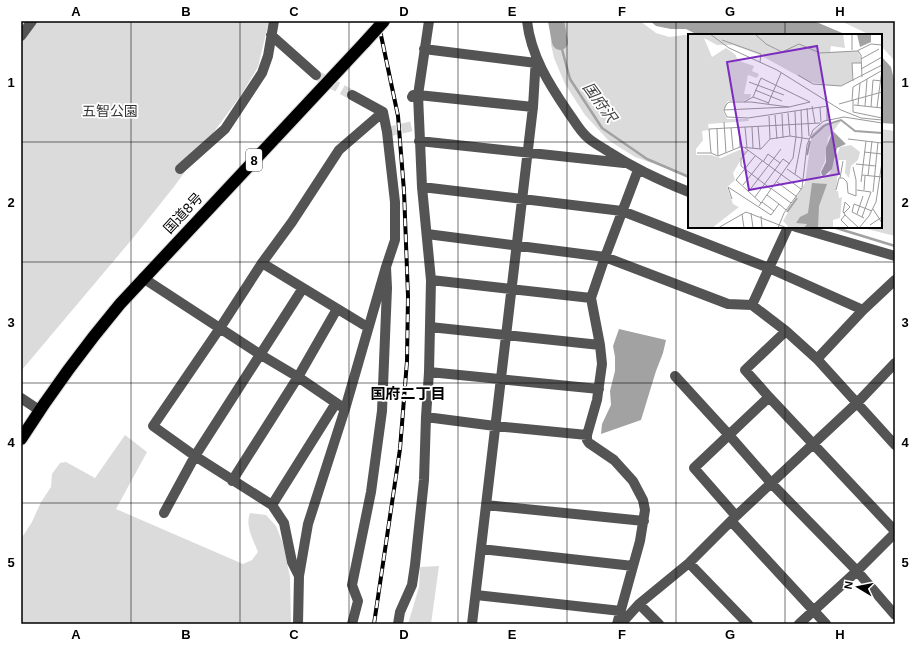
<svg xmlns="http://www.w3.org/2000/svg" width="916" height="645" viewBox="0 0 916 645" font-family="Helvetica,'Noto Sans JP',sans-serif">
<rect width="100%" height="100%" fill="#fff"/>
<!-- green -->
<path fill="#dbdbdb" d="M21,21H269L258,67L241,95L173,188L133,238L21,371Z
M550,21H640L656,33L669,37L685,35L689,36V176L635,157L608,140L585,115L565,84L554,58L551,44Z
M841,21H895V61L881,46V35H870Z
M881,129L895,131V236L859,227H881Z
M125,435L147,452L116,509L243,564L252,560L258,552C253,539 245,526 250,513L266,515L276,526L283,544L290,577L291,624H21V539L32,522L41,502L51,487L52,474L60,463L66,462L95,478Z
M439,566L431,624H408L419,587L420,567Z"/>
<!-- water -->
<path fill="#a2a2a2" d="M650,21H814L847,35H698L686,29H671L656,26Z
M881,56L891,67L895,84V124L881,123Z
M619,329L666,340L663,353L656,371L641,420L601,434L602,424L611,405L610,391L615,371V357L613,346Z"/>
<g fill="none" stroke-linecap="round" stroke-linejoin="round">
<!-- stream -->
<path stroke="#a2a2a2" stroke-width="2.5" d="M560,42L570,79L602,128L647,159L689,177
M833,227L895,246"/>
<!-- river -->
<path stroke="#a2a2a2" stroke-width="16" d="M556,21L560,42"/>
<!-- minor-tunnel -->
<path stroke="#d9d9d9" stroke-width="10" stroke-dasharray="10 5" stroke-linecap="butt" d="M316,75L352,95
M387,132L413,126"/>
<defs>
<path id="highway" d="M21,439C51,392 84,347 120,304L365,42"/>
</defs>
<!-- highway casing -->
<use href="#highway" stroke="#dbdbdb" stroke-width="14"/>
<!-- minor -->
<path stroke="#545454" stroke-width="10" d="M527,21C531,56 549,84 568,112C574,120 579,130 587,137C593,143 602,147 609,152C635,169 661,181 689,192
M271,35L316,75
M21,36L32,21
M424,49L536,63
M352,95L383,112
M412,97L413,95H418L533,107
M419,141L624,163
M180,169L225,129L262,73L268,56L274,21
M422,187L622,211L769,268L863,310
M796,227L895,256
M427,234L605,257L728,304L752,305L786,331L817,359L895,445
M262,263L364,325
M143,278L261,355L298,377L345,409
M431,280L591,298
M752,305L788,227
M430,327L600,345
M786,331L745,370L769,397L895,531
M817,359L863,310L895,280
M429,372L599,389
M675,376L729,435L771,483L857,571L895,615
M21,398L39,410
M426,417L495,426L587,435
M232,481L298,377L337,309
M272,505L336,403
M486,505L644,521
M164,513L195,456L303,288
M736,516L694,468L769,397
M731,521L826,624
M481,549L633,566
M689,563L748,624
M299,576L292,562L284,523L272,505L195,456L153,426L220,328L262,263L292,222L339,150L383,112L387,132L395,202V240L386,267
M476,595L621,611
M639,604L659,624
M298,624L299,576L308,524L345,409L386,267L387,288L382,411L371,492L352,585L358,601L352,624
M398,624L400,612L412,585L415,565L424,480L426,417L429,372L431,280L422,187L418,95L429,21
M472,624L533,107L536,57
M617,624L640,541L645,510L643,500L633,481L614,460L589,443L587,440V435L597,400L602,364L600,345L591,298L605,257L638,170
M621,624L639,604L689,563L736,516L857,403L895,363
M799,624L857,571L895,533"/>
<!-- highway -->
<use href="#highway" stroke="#000" stroke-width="12"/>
<defs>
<path id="rail" d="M374,624L400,449L407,361L408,296L404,191L398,116L378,21"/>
</defs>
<!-- rail casing -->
<use href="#rail" stroke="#000" stroke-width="4"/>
<!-- rail -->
<use href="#rail" stroke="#fff" stroke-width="2.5" stroke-dasharray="8" stroke-linecap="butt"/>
<defs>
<path id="highway-bridge" d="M365,42L384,21"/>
</defs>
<!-- highway-bridge casing -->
<use href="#highway-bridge" stroke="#dbdbdb" stroke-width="14" stroke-linecap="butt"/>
<!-- highway-bridge -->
<use href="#highway-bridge" stroke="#000" stroke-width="12"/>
</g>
<!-- grid -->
<path fill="none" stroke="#000" stroke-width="1" stroke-opacity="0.55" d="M131,21V624M240,21V624M349,21V624M458,21V624M567,21V624M676,21V624M785,21V35M21,142H689M881,142H895M785,227V624M21,262H895M21,383H895M21,503H895"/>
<g text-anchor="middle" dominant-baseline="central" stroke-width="3.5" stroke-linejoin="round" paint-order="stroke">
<!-- shield labels -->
<rect fill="#fff" stroke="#4c4c4c" stroke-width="1" x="246" y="149" width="16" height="22" rx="3"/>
<g font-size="13" font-weight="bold" fill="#000">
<text x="254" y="160">8</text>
</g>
<!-- park labels -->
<g font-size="14" fill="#323232" stroke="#fff">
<text x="110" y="111">五智公園</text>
</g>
<!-- street labels -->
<g font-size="14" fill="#000" stroke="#fff">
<text transform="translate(183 213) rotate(-47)">国道8号</text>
</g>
<!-- water labels -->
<g font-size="15" font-style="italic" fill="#434343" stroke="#fff">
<text transform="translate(600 102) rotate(54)">国府沢</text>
</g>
<!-- neighbourhood labels -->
<g font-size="15" font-weight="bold" fill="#000" stroke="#fff">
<text x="408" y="393">国府二丁目</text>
</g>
</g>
<!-- overview -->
<g transform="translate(688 34)">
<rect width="194" height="194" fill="#fff"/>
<path d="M0,0H155L157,14L143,12L142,18L170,17L172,22L173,29H164V47L152,52L135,51L136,47L135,50L121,48L72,21L45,11H29L16,4L24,23L38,14L48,21V23L54,28L66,32L64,37L71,40L69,44L60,41L56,60H63L62,64L55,67H40L35,77L39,85H60L61,87L20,90L21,96L14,97L15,106L8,115V121H23L33,124L51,116L58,117L45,139L47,146L39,153L45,170L51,173L24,194H0ZM153,87L140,104L137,127L132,138L134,145L141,141L152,113L163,111L172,118L170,126L163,132L161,144L157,139L158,126H151L148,157H150L151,164L154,163L152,184L145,186V194H99L100,192L95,187L117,149L124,100L134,91Z" fill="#dbdbdb"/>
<path d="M169,0H183V8L172,13ZM145,97L158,110L149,114L144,135L135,143L133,138L138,128V114ZM124,149L139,150L131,172L130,194H116L119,190L108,189L112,183L120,179Z" fill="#a2a2a2"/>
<path fill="none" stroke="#a2a2a2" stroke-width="2" d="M137,91L153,86L167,97L194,99M123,104L137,91M119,121L122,107M99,178L109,164"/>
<path fill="none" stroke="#999" stroke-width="1" d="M22,0L41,14L89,36L153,76L173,84L194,86M67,0L78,10L94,18L111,10L132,19L169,17L183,10L194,11M164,0V16M34,6L73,20L72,28M170,17L173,21L174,43M173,25L191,15M173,35L194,23M110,41L125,50L153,52L194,31M165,47L164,29H173M61,48L96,61M67,56L94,67M65,63L81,69M165,66V78L194,84M164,67L165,53L193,37M56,68L65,63L73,44L122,68L101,73M80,70L93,39M151,70L194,58M166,71L194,74M170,71L172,49M124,72L127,89M139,72V86M177,72L179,45M132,73L133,88M183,73L185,46L194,47M189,73L194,36M119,74L121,102M36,76L101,73L63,68H41L38,71L36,76V77L39,83L60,84L140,72M100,79L102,102M94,80L95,104M87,81L89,105M81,82L82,105M36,88L38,119M70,92L72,115M57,93L59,114M64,93L65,114M43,94L45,115M51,94L52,113M29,95L30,122M160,105L194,109M57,114L113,155M60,116L53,125V132L83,155M176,118L194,120M9,119H23L30,122L52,113L73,115L82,105L102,102L121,105M23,119L21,95L132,89M67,122L48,146L73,169M75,128L80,120L92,129M168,130L188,132M99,135L115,146M107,140L114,104L113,76M174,141L194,143M180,142L184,107M152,144L155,127M89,148L109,163M173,148L178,107M55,151L74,127M84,155L103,169M148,156L151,144H155L159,148L160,159L168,162V146L165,133M169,156L183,158M176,156L177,142M61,157L93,115M185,158L190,108M79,161L91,170M67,163L95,125L102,130M44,165L40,153L83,181L91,170L98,176M74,168L86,177M166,170L164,178L176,184M166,170L184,177M71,172L105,124L108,103L107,77M185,175L194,189M63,179L65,194M156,179L162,173L157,168L155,178L156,179L157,181L171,194M54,180L56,194M169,180L175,162M157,181L153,186L161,194M73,182L74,194M174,183L183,158M182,191L194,183M30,194L58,178L99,194M90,194L96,179L114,154L119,111L125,96L136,87L156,83L194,89M171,194L181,182L188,168L194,128"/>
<path fill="#7b2cbf" fill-opacity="0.15" stroke="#7b2cbf" stroke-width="2" d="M129,12L151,140L61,156L39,28Z"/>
<rect width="194" height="194" fill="none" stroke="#000" stroke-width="2"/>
</g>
<!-- border -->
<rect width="916" height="645" fill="none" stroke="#ffffff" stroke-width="44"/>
<!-- north arrow -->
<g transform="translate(858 587) rotate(280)" stroke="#ffffff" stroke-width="3" paint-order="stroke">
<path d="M0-3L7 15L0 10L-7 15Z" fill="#000000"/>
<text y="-6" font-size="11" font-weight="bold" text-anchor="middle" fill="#000000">N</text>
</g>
<rect x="22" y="22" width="872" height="601" fill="none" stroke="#000" stroke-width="1.5"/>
<g font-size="13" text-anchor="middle" font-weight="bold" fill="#000">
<text x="76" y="16">A</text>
<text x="186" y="16">B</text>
<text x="294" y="16">C</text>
<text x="404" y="16">D</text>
<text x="512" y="16">E</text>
<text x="622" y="16">F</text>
<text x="730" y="16">G</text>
<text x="840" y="16">H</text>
<text x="11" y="87">1</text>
<text x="905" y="87">1</text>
<text x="11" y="207">2</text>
<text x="905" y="207">2</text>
<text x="11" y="327">3</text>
<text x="905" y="327">3</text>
<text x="11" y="447">4</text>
<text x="905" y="447">4</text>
<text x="11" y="567">5</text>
<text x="905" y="567">5</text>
<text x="76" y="639">A</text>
<text x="186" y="639">B</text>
<text x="294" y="639">C</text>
<text x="404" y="639">D</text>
<text x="512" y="639">E</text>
<text x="622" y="639">F</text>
<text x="730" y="639">G</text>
<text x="840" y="639">H</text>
</g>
</svg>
